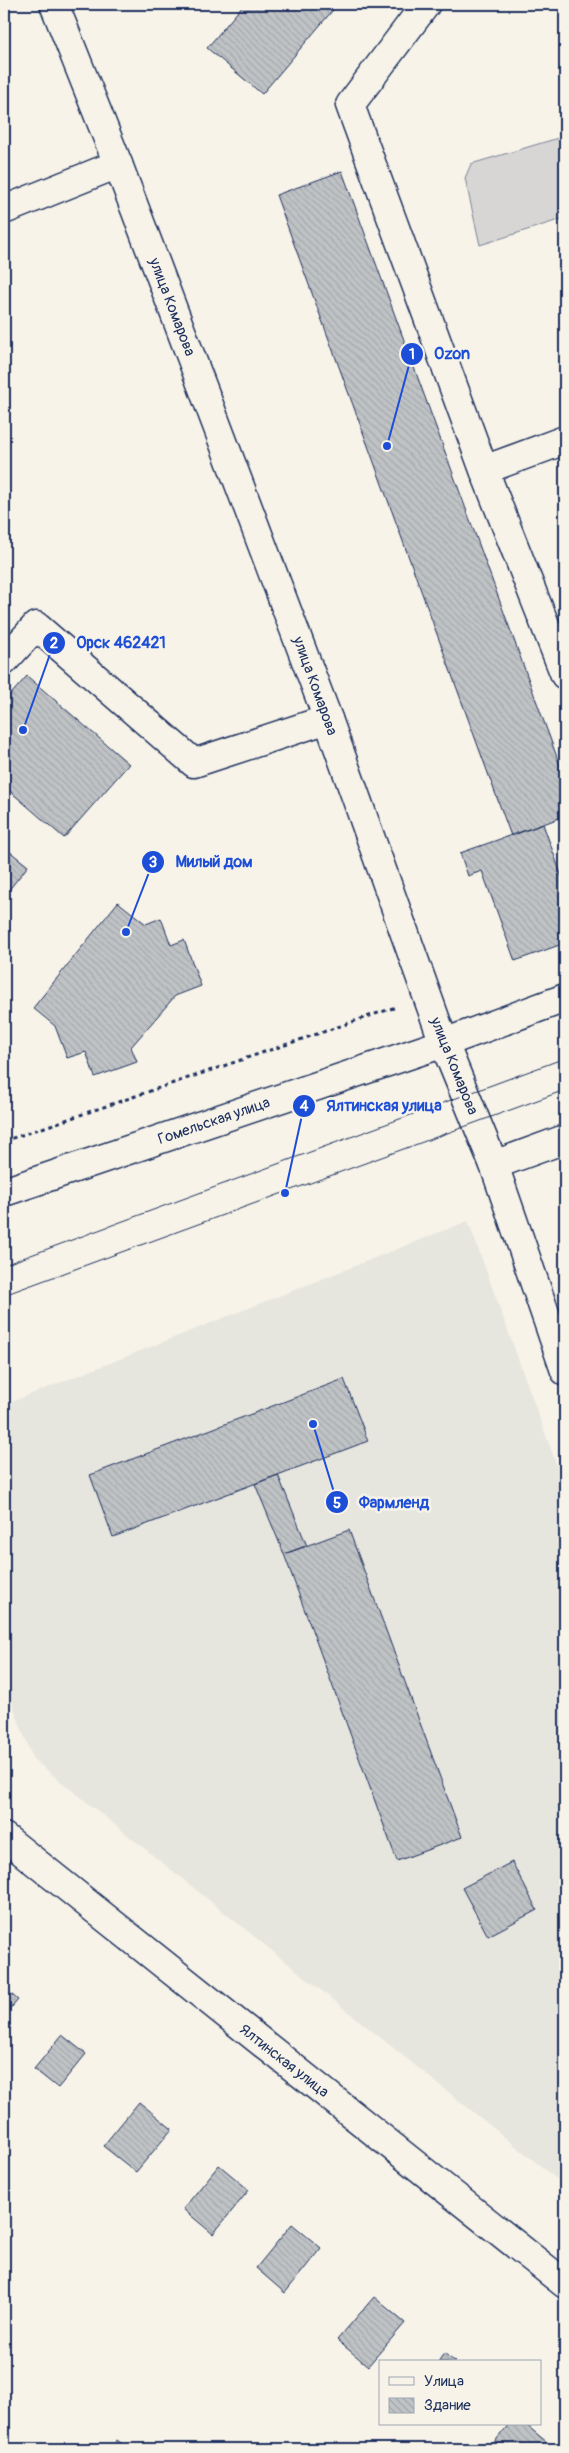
<svg xmlns="http://www.w3.org/2000/svg" width="569" height="2453" viewBox="0 0 569 2453" font-family="Pangolin,sans-serif">
<defs>
<pattern id="building-back-hatch" width="6" height="6" patternUnits="userSpaceOnUse" patternTransform="scale(1.25)"><rect width="6" height="6" fill="#c0c3c5"/><path d="M-1 5l2 2M0 0l6 6M5-1l2 2" fill="none" stroke="#a4a8ac"/></pattern>
</defs>
<rect width="100%" height="100%" fill="#f7f3e8"/>
<filter id="ink" filterUnits="userSpaceOnUse"><feTurbulence type="fractalNoise" baseFrequency=".02" numOctaves="2"/><feDisplacementMap in="SourceGraphic" scale="10" xChannelSelector="R" yChannelSelector="G"/><feConvolveMatrix kernelMatrix="1 2 1 2 8 2 1 2 1" color-interpolation-filters="sRGB"/></filter>
<g filter="url(#ink)">
<!-- built -->
<path fill="#e6e5de" d="M468,1221L565,1488V2174L558,2180L33,1759L4,1682V1405Z"/>
<!-- pitch -->
<path fill="#d7d6d4" stroke="#798299" d="M565,136V218L480,245L465,178L471,164Z"/>
<!-- building -->
<path fill="url(#building-back-hatch)" stroke="#1b2f5e" d="M244,4H338L262,94L207,48Z
M342,171L565,779V816L511,836L276,195Z
M27,676L129,764L64,838L4,786V702Z
M543,824L565,885V943L515,961L482,871L468,876L460,853Z
M4,847L28,866L4,896Z
M118,902L146,924L161,918L171,945L184,940L201,986L175,996L131,1047L137,1062L95,1077L86,1052L67,1058L55,1026L33,1008Z
M344,1379L368,1441L113,1537L90,1475Z
M278,1475L307,1546L284,1554L255,1484Z
M349,1530L462,1837L397,1861L284,1554Z
M512,1862L537,1910L488,1936L462,1888Z
M4,1988L18,2000L4,2016Z
M62,2035L86,2054L58,2088L34,2069Z
M139,2102L172,2129L136,2172L103,2146Z
M219,2165L249,2190L213,2234L183,2209Z
M292,2224L321,2248L285,2293L256,2268Z
M374,2297L405,2323L368,2366L337,2340Z
M444,2353L455,2362H438Z
M509,2424H525L548,2443L543,2449H489Z
M117,2440L129,2449H110Z"/>
<g fill="none" stroke-linecap="round" stroke-linejoin="round">
<defs>
<path id="minor" d="M426,4L350,105L484,470L565,675
M4,210L118,164
M484,470L565,440
M4,661L36,626L194,763L328,719
M494,1165L565,1139
M4,1192L444,1043L565,998"/>
<path id="major" d="M54,4L118,164L328,719L444,1043L494,1165L565,1371
M4,1837L565,2284"/>
</defs>
<!-- minor casing -->
<use href="#minor" stroke="#1b2f5e" stroke-width="31"/>
<!-- major casing -->
<use href="#major" stroke="#1b2f5e" stroke-width="31"/>
<!-- path -->
<path stroke="#1b2f5e" stroke-width="3" stroke-dasharray="4 4" stroke-linecap="butt" d="M4,1141L396,1007"/>
<!-- minor -->
<use href="#minor" stroke="#f7f3e8" stroke-width="28"/>
<!-- major -->
<use href="#major" stroke="#f7f3e8" stroke-width="28"/>
<!-- tram -->
<path stroke="#1b2f5e" stroke-width="1" d="M4,1265L565,1058
M4,1295L565,1090"/>
</g>
</g>
<g text-anchor="middle" dominant-baseline="central" stroke-width="5" stroke-linejoin="round" paint-order="stroke">
<!-- street labels -->
<g font-size="15" fill="#1b2f5e" stroke="#f7f3e8">
<text transform="translate(172 307) rotate(69)">улица Комарова</text>
<text transform="translate(315 686) rotate(70)">улица Комарова</text>
<text transform="translate(454 1066) rotate(68)">улица Комарова</text>
<text transform="translate(214 1121) rotate(-19)">Гомельская улица</text>
<text transform="translate(284 2061) rotate(38)">Ялтинская улица</text>
</g>
</g>
<!-- callouts -->
<path fill="none" stroke="#1d4ed8" stroke-width="2" d="M387 446L412 354M23 730L54 643M126 932L153 862M285 1193L304 1106M313 1424L337 1502"/>
<g fill="#1d4ed8" stroke="#f7f3e8" stroke-width="2">
<circle cx="387" cy="446" r="5"/>
<circle cx="23" cy="730" r="5"/>
<circle cx="126" cy="932" r="5"/>
<circle cx="285" cy="1193" r="5"/>
<circle cx="313" cy="1424" r="5"/>
<circle cx="412" cy="354" r="12"/>
<circle cx="54" cy="643" r="12"/>
<circle cx="153" cy="862" r="12"/>
<circle cx="304" cy="1106" r="12"/>
<circle cx="337" cy="1502" r="12"/>
</g>
<g font-size="15" text-anchor="middle" font-weight="bold" fill="#fff">
<text x="412" y="359">1</text>
<text x="54" y="648">2</text>
<text x="153" y="867">3</text>
<text x="304" y="1111">4</text>
<text x="337" y="1508">5</text>
</g>
<g font-size="16" text-anchor="middle" font-weight="bold" fill="#1d4ed8" stroke="#f7f3e8" stroke-width="5" stroke-linejoin="round" paint-order="stroke">
<text x="452" y="359">Ozon</text>
<text x="121" y="648">Орск 462421</text>
<text x="214" y="867">Милый дом</text>
<text x="384" y="1111">Ялтинская улица</text>
<text x="394" y="1508">Фармленд</text>
</g>
<!-- margin -->
<rect width="569" height="2453" fill="none" stroke="#f7f3e8" stroke-width="20"/>
<rect x="10" y="10" width="549" height="2433" fill="none" stroke="#1b2f5e" stroke-width="2" filter="url(#ink)"/>
<!-- legend -->
<rect x="379" y="2360" width="162" height="65" fill="#f7f3e8" stroke="#9fa5b1"/>
<rect x="389" y="2377" width="25" height="8" fill="#f7f3e8" stroke="#9fa5b1"/>
<text x="424" y="2386" font-size="15" fill="#1b2f5e">Улица</text>
<rect x="389" y="2398" width="25" height="15" fill="url(#building-back-hatch)" stroke="#9fa5b1"/>
<text x="424" y="2410" font-size="15" fill="#1b2f5e">Здание</text>
</svg>
